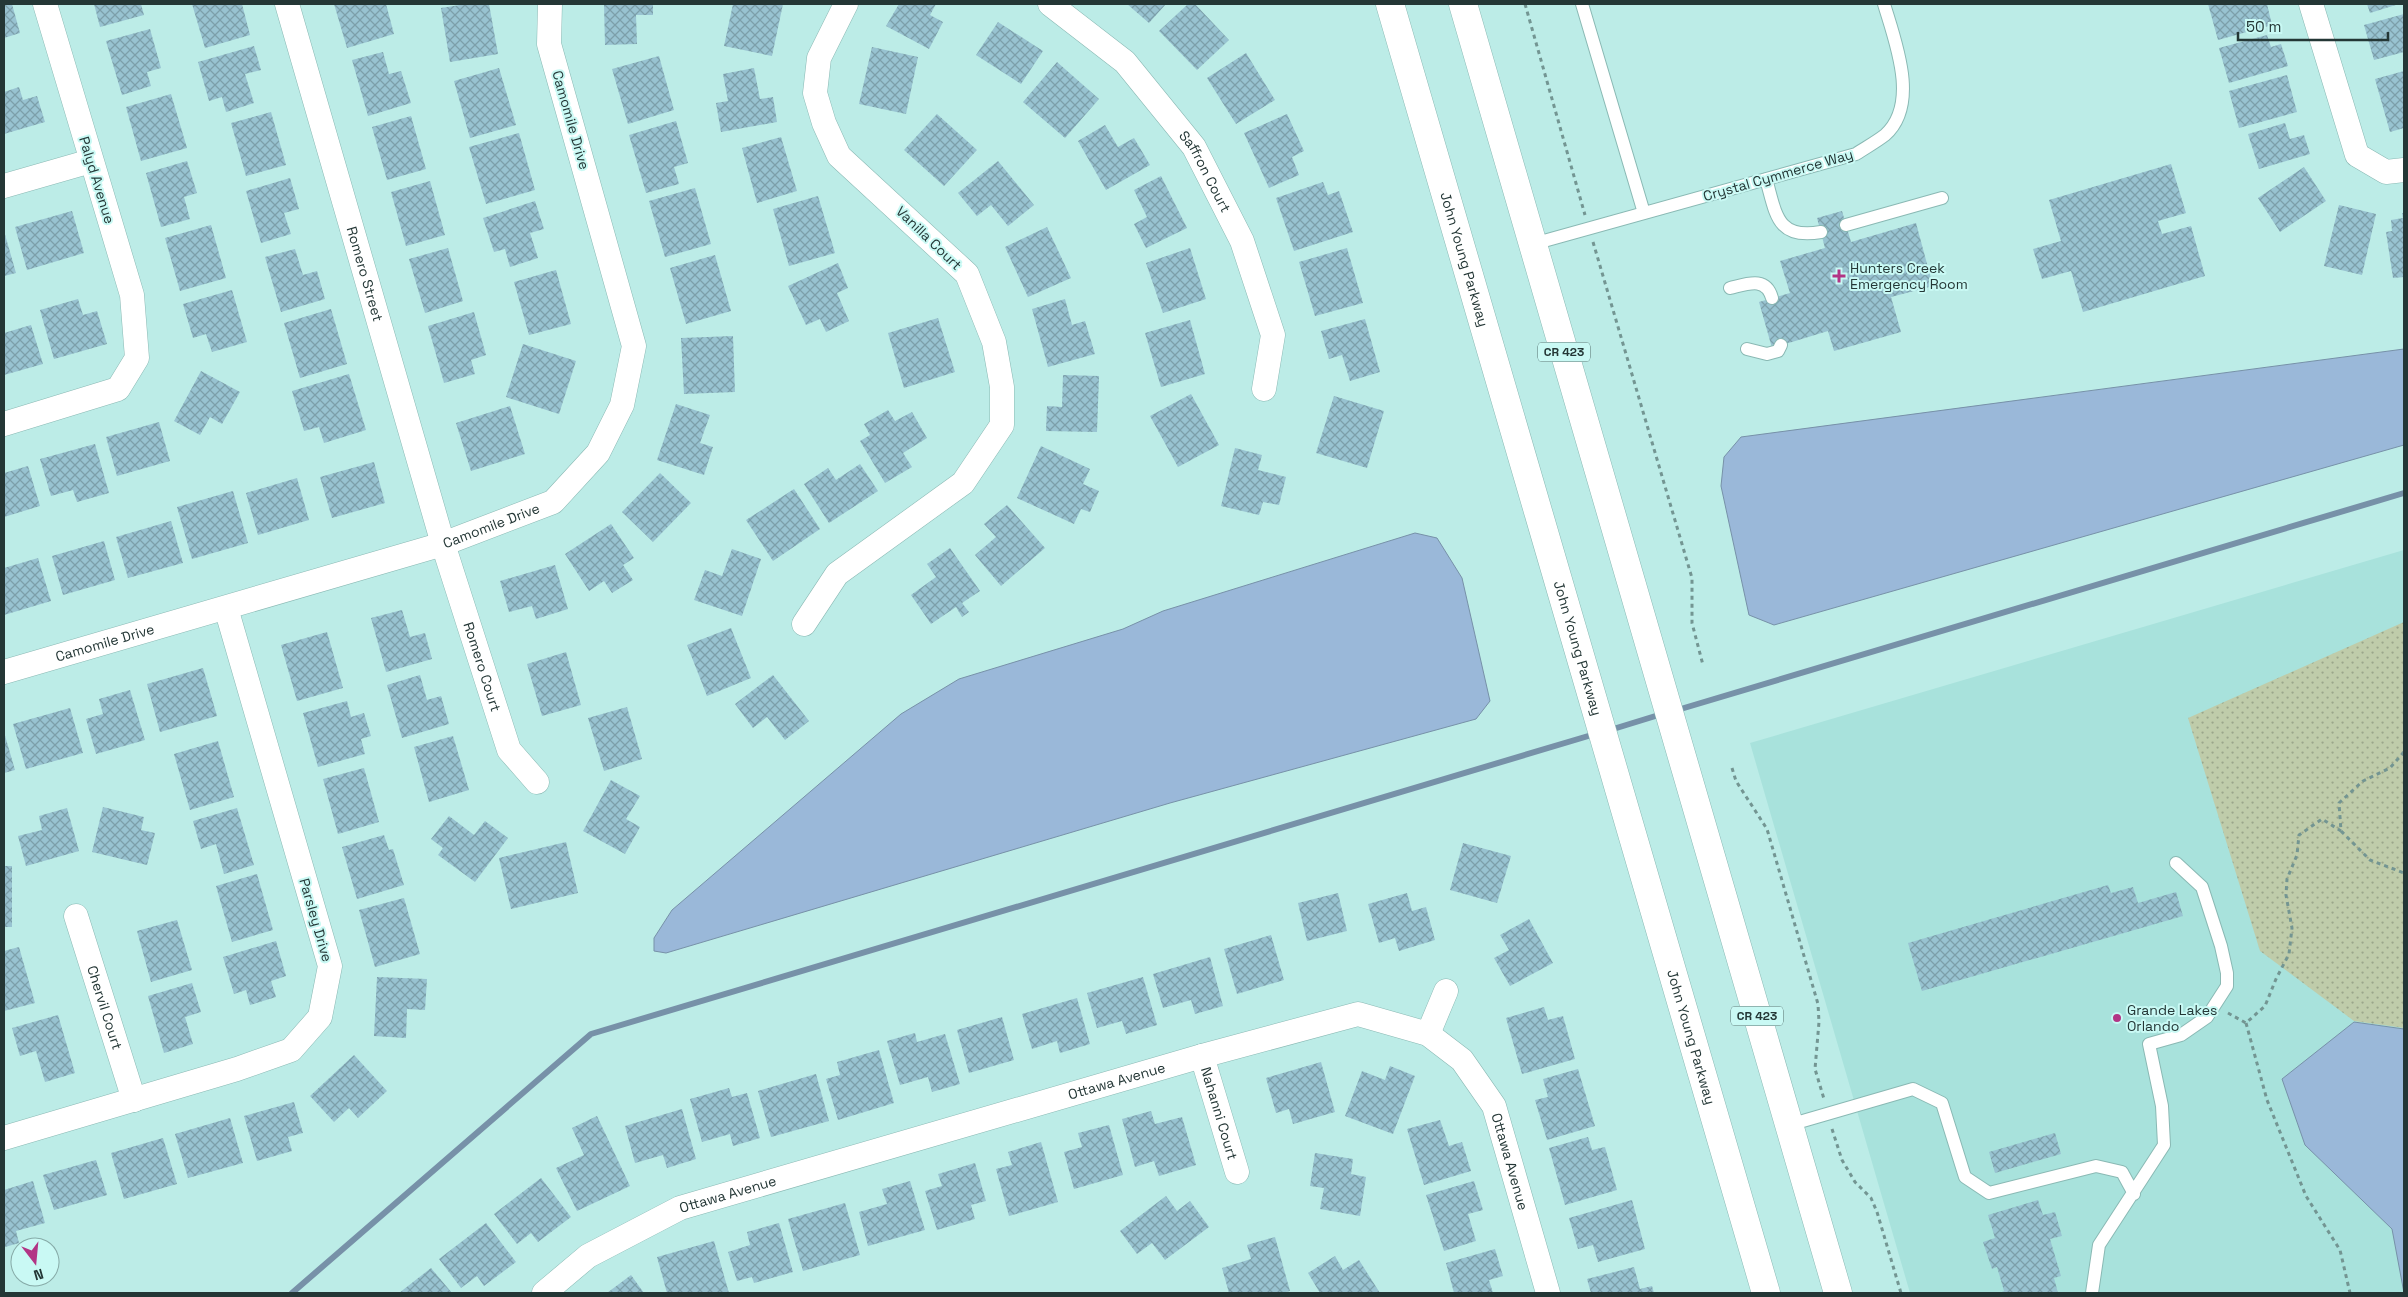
<svg xmlns="http://www.w3.org/2000/svg" width="2408" height="1297" viewBox="0 0 2408 1297" font-family="'Space Grotesk',sans-serif">
<defs>
<pattern id="grass-dots" width="8" height="8" patternUnits="userSpaceOnUse" patternTransform="scale(1.25)"><rect width="8" height="8" fill="#bfccaa"/><path d="M2 2h.1M6 6h.1" fill="none" stroke="#9ba68b" stroke-width="1.8" stroke-linecap="round"/></pattern>
<pattern id="building-cross-hatch" width="8" height="8" patternUnits="userSpaceOnUse" patternTransform="scale(1.25)"><rect width="8" height="8" fill="#98c3d1"/><path d="M0 0l8 8M0 8l8-8" fill="none" stroke="#7c9faa"/></pattern>
</defs>
<rect width="100%" height="100%" fill="#bcece7"/>
<!-- built -->
<path fill="#a8e2dc" d="M2404,550V1293H1910L1750,743Z"/>
<!-- grass -->
<path fill="url(#grass-dots)" d="M2404,622V1028L2354,1021L2260,951L2188,718Z"/>
<!-- water -->
<path fill="#9ab8d9" stroke="#7791a8" d="M2404,349V445L1774,625L1749,615L1721,486L1724,457L1741,437Z
M1415,533L1437,538L1462,578L1490,701L1476,719L1170,803L666,953L654,951V938L672,910L901,714L959,679L1123,629L1163,611Z
M2354,1022L2404,1029V1293L2392,1229L2305,1145L2282,1079Z"/>
<g fill="none" stroke-linecap="round" stroke-linejoin="round">
<!-- stream -->
<path stroke="#7791a8" stroke-width="6" d="M1674,711L2404,493
M1610,730L1662,714
M292,1293L591,1034L1595,734"/>
</g>
<!-- building -->
<path fill="url(#building-cross-hatch)" d="M4,4H12L20,33L4,38Z
M94,4H141L144,15L100,27Z
M192,4H242L250,35L205,48Z
M334,4H386L394,34L347,48Z
M466,4H489L498,54L450,62L441,8Z
M604,4H653V15H636L637,44L605,45Z
M733,4H783L772,56L724,46Z
M899,4H936L930,15L943,22L929,49L886,26Z
M1127,4H1166L1149,23Z
M1188,4H1195L1229,40L1197,70L1159,31Z
M2208,4H2267L2272,25L2218,40Z
M2367,4H2399L2370,13Z
M2404,14V52L2374,60L2364,25Z
M998,22L1043,51L1021,84L976,55Z
M150,29L161,68L147,72L151,86L122,95L106,41Z
M2267,35L2271,47L2281,44L2288,66L2229,83L2219,48Z
M254,46L261,70L245,74L254,103L226,112L222,97L209,101L198,62Z
M872,47L918,57L906,114L859,104Z
M383,52L389,74L401,71L411,103L368,116L352,60Z
M1246,53L1275,100L1236,124L1207,78Z
M659,56L674,110L628,124L612,69Z
M1057,62L1099,99L1065,138L1023,102Z
M499,68L516,125L470,138L454,81Z
M754,68L760,99L773,97L777,122L721,132L716,103L728,101L723,74Z
M2404,71V128L2390,132L2375,79Z
M2287,75L2297,112L2239,128L2229,91Z
M19,87L23,100L37,96L45,122L4,134V92Z
M171,94L187,148L141,161L126,107Z
M271,112L286,165L246,176L231,123Z
M937,114L977,150L944,186L904,150Z
M1287,114L1304,151L1292,157L1299,175L1269,188L1244,133Z
M411,116L426,169L387,180L372,127Z
M676,121L688,163L674,167L679,184L646,193L629,135Z
M2285,123L2290,139L2304,135L2310,154L2259,169L2248,134Z
M1105,125L1118,147L1134,138L1150,165L1106,190L1078,141Z
M519,133L535,190L486,204L469,147Z
M781,137L797,191L757,203L742,148Z
M187,161L197,193L184,197L190,219L161,227L146,173Z
M998,161L1034,205L1008,226L991,205L977,216L958,193Z
M2171,164L2186,213L2158,221L2162,234L2191,226L2205,276L2083,312L2071,271L2042,279L2033,249L2061,241L2049,200Z
M2304,167L2326,201L2280,232L2258,198Z
M1161,176L1187,228L1146,248L1134,224L1147,217L1134,190Z
M290,178L299,209L284,213L291,234L261,243L246,191Z
M430,181L445,235L406,246L391,192Z
M1323,182L1328,195L1339,191L1353,232L1294,251L1276,198Z
M695,188L711,244L665,257L649,201Z
M818,196L835,253L789,266L773,209Z
M535,201L544,229L530,233L538,258L510,267L505,249L494,252L483,218Z
M2339,205L2376,214L2362,275L2324,266Z
M72,211L84,253L27,270L15,227Z
M1842,211L1851,242L1916,223L1933,286L1891,297L1901,332L1834,351L1828,331L1772,348L1759,302L1790,293L1780,261L1825,248L1817,218Z
M2402,213H2404V277L2393,278L2386,232L2392,231L2391,220L2403,218Z
M211,225L226,278L180,291L165,238Z
M1047,227L1071,278L1028,297L1005,247Z
M4,231L16,273L4,276Z
M448,248L463,301L425,313L409,259Z
M1190,248L1206,299L1163,313L1146,263Z
M1347,248L1363,303L1315,316L1299,262Z
M295,249L303,275L317,271L325,299L281,312L265,257Z
M715,255L731,311L686,324L670,268Z
M838,263L848,288L837,293L849,321L826,332L820,319L806,325L788,286Z
M556,270L571,324L529,335L514,282Z
M232,290L247,342L212,352L206,334L193,338L183,304Z
M78,299L83,315L97,311L107,344L54,359L40,310Z
M1065,299L1072,325L1085,321L1095,354L1048,367L1032,309Z
M331,309L347,364L300,378L284,323Z
M474,312L486,355L471,360L475,374L444,383L428,326Z
M938,318L955,372L904,388L888,333Z
M1365,319L1380,372L1350,381L1342,355L1329,359L1321,331Z
M1190,320L1205,374L1161,387L1145,333Z
M31,325L43,364L4,375V333Z
M733,336L735,392L684,394L681,338Z
M523,344L576,361L559,414L506,397Z
M201,371L240,392L222,424L210,417L200,435L174,421Z
M349,374L366,430L324,443L319,427L304,431L292,391Z
M1063,375L1099,376L1097,432L1046,431L1047,406L1062,407Z
M1191,394L1219,445L1178,467L1150,416Z
M1334,396L1384,411L1367,468L1316,453Z
M676,404L710,415L700,443L713,447L704,475L657,460Z
M510,406L525,454L471,471L456,423Z
M888,410L895,421L912,412L927,438L903,453L912,467L885,483L860,441L870,435L864,424Z
M159,422L170,461L117,476L106,437Z
M95,444L109,493L77,502L73,490L51,496L40,459Z
M1041,446L1090,469L1083,484L1099,491L1090,512L1081,509L1074,524L1017,498Z
M1235,448L1262,455L1258,470L1286,477L1279,505L1263,502L1259,515L1221,506Z
M374,462L385,503L332,518L320,477Z
M860,464L878,491L829,523L804,484L828,468L836,480Z
M28,466L40,506L4,517V473Z
M660,473L691,503L653,542L622,512Z
M297,478L309,520L258,535L246,493Z
M794,489L820,529L773,561L746,520Z
M233,491L248,543L192,559L177,507Z
M1007,505L1045,548L1001,586L975,555L996,537L984,524Z
M171,521L183,563L128,578L116,537Z
M611,524L634,558L623,565L633,580L612,593L604,581L589,591L565,554Z
M104,541L115,580L63,595L52,556Z
M950,548L980,591L962,603L969,612L962,617L956,607L931,624L911,595L936,577L927,564Z
M732,549L761,559L742,616L694,600L705,570L722,576Z
M38,558L51,601L4,615V568Z
M555,565L568,609L536,619L532,606L509,612L500,581Z
M402,610L410,637L425,633L432,659L386,672L371,618Z
M731,628L751,678L707,696L687,645Z
M327,632L343,688L297,701L281,645Z
M566,652L581,705L542,716L527,664Z
M203,668L217,716L160,732L147,684Z
M420,675L427,700L441,696L449,724L402,738L387,685Z
M773,675L809,721L785,740L767,717L753,728L735,704Z
M130,690L145,740L96,754L86,719L103,714L99,699Z
M347,701L351,717L364,713L371,736L361,739L365,754L318,767L303,713Z
M627,707L642,759L604,771L588,718Z
M70,708L83,753L26,769L13,724Z
M4,732L15,770L4,773Z
M453,736L469,790L429,802L414,747Z
M218,741L234,797L190,810L174,754Z
M364,768L379,822L338,834L323,779Z
M611,780L640,796L626,819L640,827L625,854L583,831Z
M103,807L144,817L141,830L155,833L147,865L92,852Z
M67,808L79,851L26,866L18,836L42,830L39,816Z
M237,808L254,865L224,874L216,844L201,849L193,821Z
M449,816L474,835L485,821L508,838L475,882L438,855L443,848L431,839Z
M384,835L389,850L393,849L404,885L357,899L342,847Z
M566,842L578,893L511,909L499,858Z
M1463,843L1511,856L1497,903L1450,890Z
M4,866H12V927H4Z
M257,874L273,930L232,942L216,886Z
M2108,885L2111,893L2133,887L2138,903L2176,892L2183,916L1922,991L1908,943Z
M1338,893L1347,931L1307,941L1298,903Z
M1407,893L1412,911L1426,907L1435,940L1399,951L1395,938L1379,943L1368,904Z
M404,898L420,954L375,967L359,910Z
M1529,919L1553,963L1510,986L1494,958L1509,950L1500,935Z
M177,920L192,970L151,982L137,931Z
M1271,935L1284,980L1237,994L1224,949Z
M276,941L286,976L271,981L276,997L250,1005L246,990L234,994L223,957Z
M19,947L35,1003L4,1011V951Z
M1210,957L1223,1006L1195,1014L1191,1000L1163,1008L1153,974Z
M377,977L427,979L425,1010L407,1009L406,1038L374,1036Z
M1143,977L1157,1025L1126,1034L1122,1021L1097,1028L1087,993Z
M192,983L201,1012L185,1017L193,1044L164,1053L148,996Z
M1077,998L1090,1044L1060,1053L1057,1041L1032,1049L1022,1014Z
M1544,1007L1548,1020L1563,1016L1575,1059L1522,1074L1506,1018Z
M58,1015L75,1073L45,1082L36,1051L20,1056L12,1028Z
M1002,1017L1014,1060L969,1073L957,1030Z
M915,1033L917,1042L945,1034L960,1084L932,1092L928,1077L900,1085L887,1041Z
M879,1050L894,1103L838,1120L826,1079L840,1075L837,1062Z
M354,1055L387,1091L358,1118L349,1108L334,1122L310,1096Z
M1321,1062L1335,1112L1293,1124L1289,1109L1276,1113L1266,1078Z
M1390,1066L1415,1076L1393,1134L1345,1116L1362,1071L1385,1080Z
M1578,1069L1595,1126L1547,1140L1535,1100L1548,1097L1543,1079Z
M816,1074L829,1121L771,1137L758,1091Z
M729,1088L732,1097L747,1093L760,1138L733,1146L730,1134L702,1142L690,1099Z
M294,1102L303,1133L288,1137L292,1151L257,1161L244,1116Z
M682,1109L696,1159L667,1168L663,1155L635,1163L625,1126Z
M1151,1111L1155,1124L1182,1117L1196,1165L1159,1176L1154,1161L1135,1167L1122,1119Z
M597,1116L630,1186L577,1211L556,1168L584,1155L572,1128Z
M230,1118L243,1163L188,1178L175,1134Z
M1440,1120L1449,1146L1462,1142L1471,1171L1424,1185L1407,1129Z
M1109,1125L1123,1175L1074,1189L1064,1152L1082,1147L1078,1133Z
M2055,1133L2061,1154L1995,1173L1989,1152Z
M1588,1137L1592,1150L1605,1147L1617,1190L1565,1205L1549,1148Z
M163,1138L177,1184L124,1199L111,1153Z
M1041,1142L1058,1202L1009,1216L996,1169L1012,1165L1008,1152Z
M1315,1153L1353,1159L1351,1174L1366,1177L1360,1216L1320,1209L1324,1188L1310,1186Z
M96,1160L107,1195L54,1210L43,1175Z
M975,1163L986,1201L971,1205L975,1219L937,1230L925,1191L942,1186L938,1174Z
M541,1178L571,1217L538,1242L531,1233L517,1244L494,1214Z
M33,1181L45,1223L16,1231L19,1243L5,1247L4,1190Z
M910,1181L925,1230L868,1246L859,1212L887,1204L882,1189Z
M1474,1181L1483,1210L1468,1214L1476,1241L1444,1251L1426,1195Z
M1166,1196L1177,1211L1190,1201L1209,1227L1165,1260L1152,1243L1137,1254L1120,1231Z
M1632,1200L1645,1249L1598,1262L1593,1245L1578,1249L1569,1218Z
M2038,1200L2043,1215L2055,1212L2062,1236L2050,1239L2061,1276L2054,1278L2058,1293H2000L2004,1291L1997,1267L1992,1269L1983,1242L1995,1238L1988,1215Z
M845,1203L860,1255L803,1271L788,1219Z
M486,1223L516,1262L484,1286L477,1276L461,1288L439,1259Z
M779,1223L793,1272L754,1283L752,1277L737,1281L728,1252L750,1245L747,1232Z
M1275,1237L1290,1291L1282,1293H1229L1222,1268L1251,1259L1247,1245Z
M714,1241L729,1293H667L657,1257Z
M1495,1249L1503,1276L1489,1280L1493,1293H1454L1446,1263Z
M1335,1256L1343,1270L1359,1260L1380,1293H1320L1308,1273Z
M1634,1267L1640,1289L1652,1286L1654,1293H1591L1587,1279Z
M431,1268L452,1293H399Z
M631,1275L644,1293H607Z"/>
<g fill="none" stroke-linecap="round" stroke-linejoin="round">
<defs>
<path id="lane" d="M1582,4L1644,213
M1766,179C1776,213 1776,240 1821,232
M1846,225L1942,198
M1533,244L1856,154C1865,148 1876,142 1885,135C1920,104 1895,41 1884,4
M1730,288C1747,284 1766,276 1772,298
M1747,349L1767,354L1778,351L1781,345
M1789,1125L1913,1089L1942,1103L1965,1177L1989,1193L2096,1166L2122,1172L2134,1194
M2092,1293L2099,1245L2164,1145L2162,1106L2149,1044L2181,1035L2207,1017L2227,986V973L2221,946L2202,887L2176,863"/>
<g id="street">
<path id="s1" d="M287,4L443,544L509,750L537,782"/>
<path id="s2" d="M1050,4L1125,62L1194,147L1242,241L1273,335L1264,389"/>
<path d="M2311,4L2357,155L2386,172L2404,170"/>
<path d="M4,186L91,161"/>
<path d="M4,424L118,389L137,358L132,295L45,4"/>
<path d="M804,624L837,574L963,483L1002,425V387L994,342L967,274L839,156L824,123L815,93L819,58L846,4"/>
<path id="s3" d="M4,672L443,544L553,502L598,453L622,405L634,346L549,44L550,4"/>
<path id="s4" d="M76,916L134,1100"/>
<path d="M1428,1034L1446,991"/>
<path id="s5" d="M1202,1056L1237,1172"/>
<path d="M4,1138L237,1069L291,1050L320,1017L330,966L226,608"/>
<path id="s6" d="M544,1293L588,1256L680,1208L1202,1056L1358,1014L1428,1034L1462,1060L1494,1106L1548,1293"/>
</g>
<g id="highway">
<path id="s7" d="M1390,4L1766,1293"/>
<path d="M1463,4L1838,1293"/>
</g>
</defs>
<!-- lane casing -->
<use href="#lane" stroke="#8ab9b4" stroke-width="14"/>
<!-- street casing -->
<use href="#street" stroke="#8ab9b4" stroke-width="25"/>
<!-- highway casing -->
<use href="#highway" stroke="#8ab9b4" stroke-width="29"/>
<!-- path -->
<path stroke="#739592" stroke-width="3" stroke-dasharray="4 4" stroke-linecap="butt" d="M1525,4L1585,215
M1593,242L1692,578V623L1703,665
M2404,752L2390,768L2363,781L2339,803L2341,831L2370,860L2404,873
M1732,768L1736,781L1767,829L1818,1004L1819,1022L1815,1069L1824,1099
M2228,1013L2246,1023L2265,1006L2276,979L2289,954L2292,928L2286,895L2287,879L2297,855L2299,835L2322,819L2341,831
M2246,1023L2267,1100L2306,1196L2340,1250L2350,1293
M1832,1129L1842,1160L1855,1182L1871,1198L1877,1212L1901,1293"/>
<!-- lane -->
<use href="#lane" stroke="#fff" stroke-width="12"/>
<!-- street -->
<use href="#street" stroke="#fff" stroke-width="24"/>
<!-- highway -->
<use href="#highway" stroke="#fff" stroke-width="28"/>
</g>
<!-- markers -->
<g fill="#b23585" stroke="#c9f9f4" stroke-width="2">
<path d="M1836.5 268.5h5v5h5v5h-5v5h-5v-5h-5v-5h5z"/>
<circle cx="2117" cy="1018" r="5"/>
</g>
<g text-anchor="middle" dominant-baseline="central" stroke-width="4" stroke-linejoin="round" paint-order="stroke">
<!-- shield labels -->
<g fill="#c9f9f4" stroke="#56716f" stroke-width="1">
<rect x="1538" y="342.5" width="52" height="19" rx="4"/>
<rect x="1731" y="1006.5" width="52" height="19" rx="4"/>
</g>
<g font-size="12" font-weight="bold" fill="#243736">
<text x="1564" y="352">CR 423</text>
<text x="1757" y="1016">CR 423</text>
</g>
<!-- street labels -->
<g font-size="14" fill="#243736" stroke="#c9f9f4">
<text transform="translate(571 120) rotate(74)">Camomile Drive</text>
<text stroke="none"><textPath href="#s2" startOffset="231">Saffron Court</textPath></text>
<text transform="translate(1778 175) rotate(-16)">Crystal Cymmerce Way</text>
<text transform="translate(97 180) rotate(73)">Palyd Avenue</text>
<text transform="translate(929 238) rotate(44)">Vanilla Court</text>
<text stroke="none"><textPath href="#s7" startOffset="266">John Young Parkway</textPath></text>
<text stroke="none"><textPath href="#s1" startOffset="281">Romero Street</textPath></text>
<text stroke="none"><textPath href="#s3" startOffset="509">Camomile Drive</textPath></text>
<text stroke="none"><textPath href="#s3" startOffset="105">Camomile Drive</textPath></text>
<text stroke="none"><textPath href="#s7" startOffset="671">John Young Parkway</textPath></text>
<text stroke="none"><textPath href="#s1" startOffset="691">Romero Court</textPath></text>
<text transform="translate(316 920) rotate(74)">Parsley Drive</text>
<text stroke="none"><textPath href="#s4" startOffset="96">Chervil Court</textPath></text>
<text stroke="none"><textPath href="#s7" startOffset="1076">John Young Parkway</textPath></text>
<text stroke="none"><textPath href="#s6" startOffset="616">Ottawa Avenue</textPath></text>
<text stroke="none"><textPath href="#s5" startOffset="60">Nahanni Court</textPath></text>
<text stroke="none"><textPath href="#s6" startOffset="1096">Ottawa Avenue</textPath></text>
<text stroke="none"><textPath href="#s6" startOffset="211">Ottawa Avenue</textPath></text>
</g>
<!-- poi labels -->
<g font-size="14" fill="#243736" stroke="#c9f9f4" text-anchor="start">
<text x="1850" y="268">Hunters Creek<tspan x="1850" dy="16">Emergency Room</tspan></text>
<text x="2127" y="1010">Grande Lakes<tspan x="2127" dy="16">Orlando</tspan></text>
</g>
</g>
<!-- border -->
<rect width="2408" height="1297" fill="none" stroke="#243736" stroke-width="10"/>
<!-- north arrow -->
<g transform="translate(35 1262) rotate(164)"><circle r="24" fill="#c9f9f4" stroke="#87aba8"/>
<path d="M0-4L9 19L0 12L-9 19Z" fill="#b23585"/>
<text y="-8" font-size="14" font-weight="bold" text-anchor="middle" fill="#243736">N</text>
</g>
<!-- scale -->
<path d="M2238 32v8h150v-8" fill="none" stroke="#243736" stroke-width="2.5"/>
<text x="2246" y="32" font-size="15" fill="#243736" stroke="#c9f9f4" stroke-width="4" paint-order="stroke">50 m</text>
</svg>
